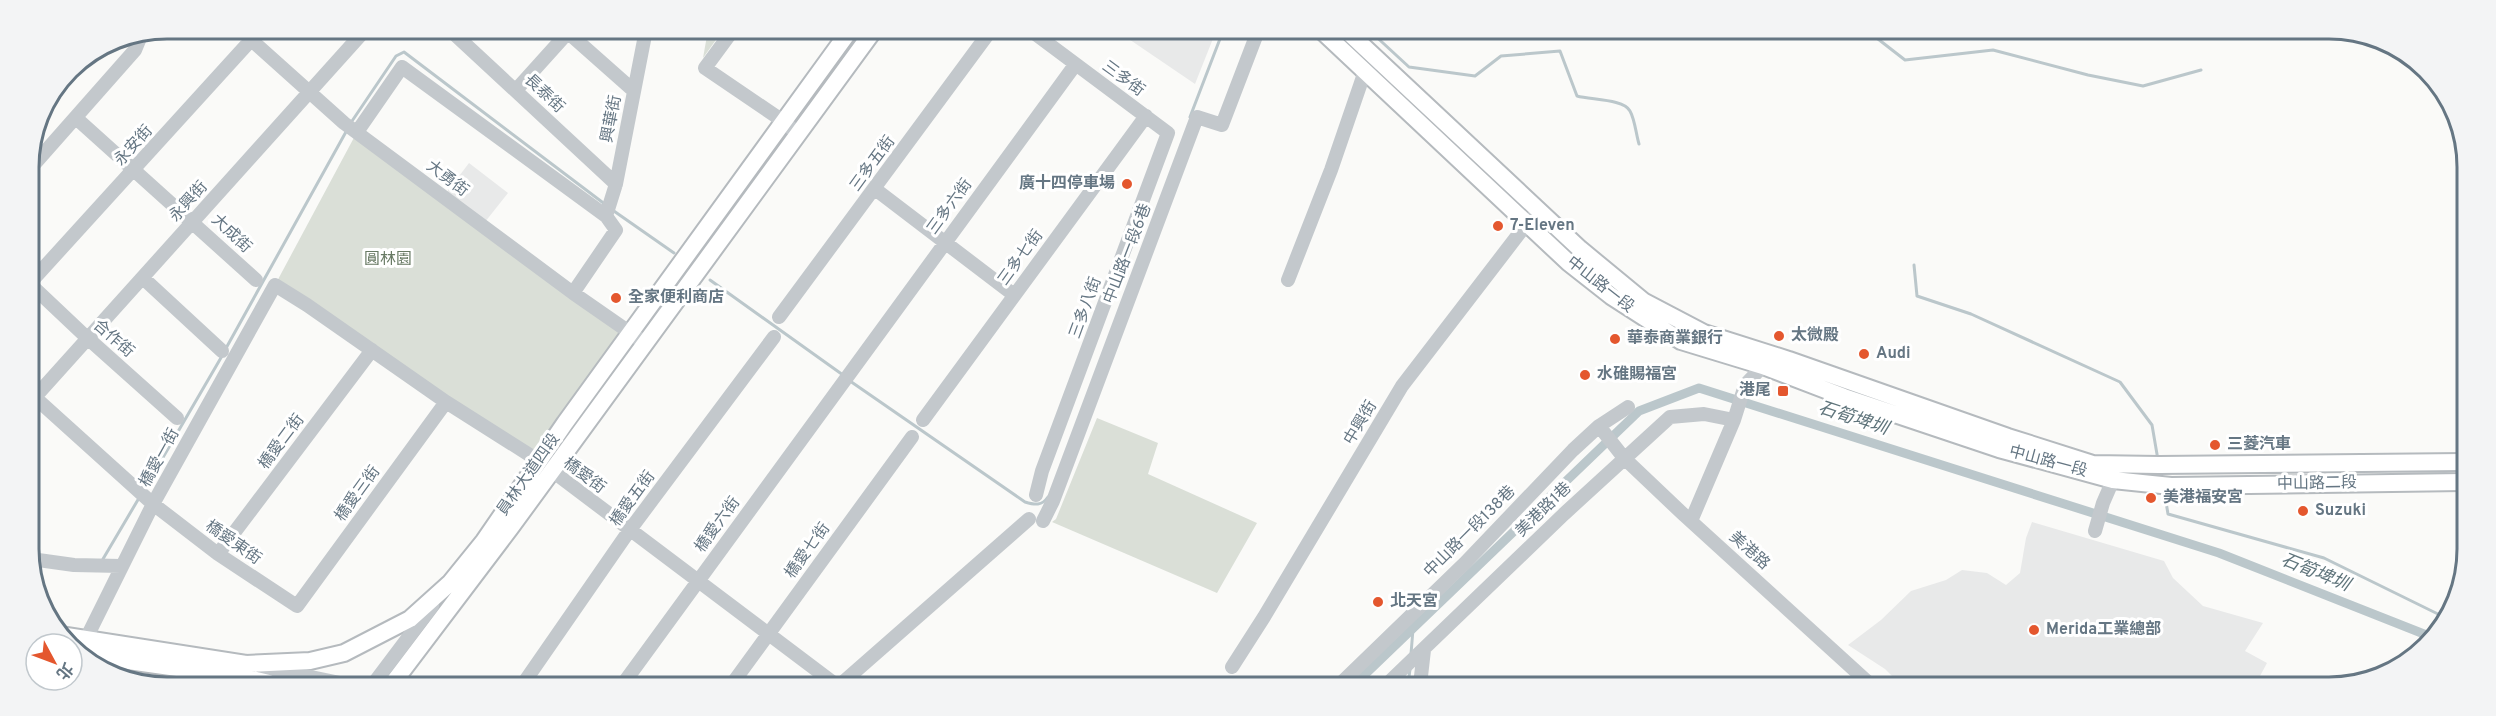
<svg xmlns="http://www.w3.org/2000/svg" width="2496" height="716" viewBox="0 0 2496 716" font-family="Overpass,'Noto Sans TC',sans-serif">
<rect width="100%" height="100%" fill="#fafaf8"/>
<!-- built -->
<path fill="#e8e9e9" d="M1117,31H1216L1195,84Z
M469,163L508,193L485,222L447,192Z
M2032,522L2164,561L2173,578L2203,606L2263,623L2245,651L2267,663L2254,687L1902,686L1885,669L1848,645L1881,620L1911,591L1946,580L1962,570L1987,573L2006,585L2020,573L2026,538Z"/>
<!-- green -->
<path fill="#dadfd7" d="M708,30H723L703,58Z
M357,132L631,332L539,461L275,285Z
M1097,418L1158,443L1148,474L1257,523L1217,593L1052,522L1056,519Z"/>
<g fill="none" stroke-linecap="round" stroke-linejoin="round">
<!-- stream -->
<path stroke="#bbc7cb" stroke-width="3" d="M1370,31L1409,67L1475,76L1501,56L1560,51L1577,96C1591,100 1624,99 1630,111C1635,120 1636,134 1639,144
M1869,32L1905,60L1993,50L2088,75L2143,86L2201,70
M1190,117L1223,31
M350,124L396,56L404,52L606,205
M611,209L674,253
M1914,265L1917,296L1971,314L2120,382L2152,425L2158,460
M710,280L843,375
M225,350L347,130
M850,381L1025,502C1035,505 1042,506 1048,497
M144,490L222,356
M2164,490L2168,514L2324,558L2442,616
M103,559L139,498
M1411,654L1413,629
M1408,685L1410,669"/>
<!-- canal -->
<path stroke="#bbc7cb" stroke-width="9" d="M1354,685L1639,411L1699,388L2219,553L2429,636"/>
<defs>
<path id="major" d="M1322,31L1569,263L1611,296L1681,341L1763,366L1844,397L1999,449L2113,480L2171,486L2463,482
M1347,31L1580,249L1643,301L1704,333L1789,360L2008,437L2093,464L2159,465L2463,462
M60,635L246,664L310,661L344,653L410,619L450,583L484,541L565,423L850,30
M86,655L248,678L269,683
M393,683L511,527L874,30"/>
</defs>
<!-- major casing -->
<use href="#major" stroke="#b5babe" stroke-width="20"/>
<!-- minor -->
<path stroke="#c3c8cc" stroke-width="14" d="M239,29L344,123L573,293L645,343
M449,29L616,184
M564,29L634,91
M733,30L705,68L783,121L798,134
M1030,30L1168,133L1042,471L1036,495
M111,41L122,37
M516,90L571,29
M76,118L256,280
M357,132L402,67L606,216
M29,170L135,50L142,33
M875,189L1014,295
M143,278L222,351
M1288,280L1331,170L1365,71
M29,283L83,334L177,418
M29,284L261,29
M573,293L616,230L606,216L616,184L646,30
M779,317L991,30
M30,393L153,504L218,554L297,606L446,402
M35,397L366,29
M923,420L1146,116
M1599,426L1624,458L1683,514L1872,686
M1043,521L1053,501L1197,117L1222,125L1258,31
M1691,521L1734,420L1745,385L1763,366L1770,364
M2095,531L2103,503L2113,480
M218,554L372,350
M31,559L74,565L121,566
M80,651L153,504L275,285L307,305L446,402L539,461L835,684
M263,667L340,683
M1232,667L1264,617L1402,386L1528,222L1540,211
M374,683L432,606
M523,684L629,531L774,337
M623,684L1075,65
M732,684L912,437
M841,684L1029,519
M1339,685L1465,563L1573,450L1599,426L1628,407
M1386,685L1564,514L1670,417L1704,414L1734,420
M1420,685L1424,650"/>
<!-- major -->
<use href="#major" stroke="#fff" stroke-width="16"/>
</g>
<!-- markers -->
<g fill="#e4572e" stroke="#fff" stroke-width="2">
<circle cx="1127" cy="184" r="6"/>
<circle cx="1498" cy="226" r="6"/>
<circle cx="616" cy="298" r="6"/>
<circle cx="1779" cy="336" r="6"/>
<circle cx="1615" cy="339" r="6"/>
<circle cx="1864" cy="354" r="6"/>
<circle cx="1585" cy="375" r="6"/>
<rect x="1777" y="385" width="12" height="12" rx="3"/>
<circle cx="2215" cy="445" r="6"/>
<circle cx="2151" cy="498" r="6"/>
<circle cx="2303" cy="511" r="6"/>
<circle cx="1378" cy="602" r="6"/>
<circle cx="2034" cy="630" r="6"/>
</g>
<g text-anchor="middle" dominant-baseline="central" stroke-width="6" stroke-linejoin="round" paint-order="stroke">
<!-- street labels -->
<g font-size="16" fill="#657683" stroke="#fff">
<text transform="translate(1123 79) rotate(36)">三多街</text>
<text transform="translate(544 94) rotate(43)">長泰街</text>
<text transform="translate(612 119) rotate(-79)">興華街</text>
<text transform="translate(134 146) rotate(-48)">永安街</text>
<text transform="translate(873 164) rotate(-54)">三多五街</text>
<text transform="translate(447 179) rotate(37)">大勇街</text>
<text transform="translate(189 202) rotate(-48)">永興街</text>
<text transform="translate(950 207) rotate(-54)">三多六街</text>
<text transform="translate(231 234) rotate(43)">大成街</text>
<text transform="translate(1128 254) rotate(-69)">中山路一段6巷</text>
<text transform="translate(1021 258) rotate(-54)">三多七街</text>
<text transform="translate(1600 285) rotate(38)">中山路一段</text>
<text transform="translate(1086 308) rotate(-70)">三多八街</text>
<text transform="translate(113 339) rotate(41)">合作街</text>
<text transform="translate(1361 423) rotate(-59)">中興街</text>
<text transform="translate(282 442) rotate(-53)">橋愛二街</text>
<text transform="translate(160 458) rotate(-61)">橋愛一街</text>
<text transform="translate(2048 462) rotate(15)">中山路一段</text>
<text transform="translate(529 475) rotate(-55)">員林大道四段</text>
<text transform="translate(584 476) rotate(37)">橋愛街</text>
<text transform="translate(2317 484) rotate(-1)">中山路二段</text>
<text transform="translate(358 494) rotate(-54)">橋愛三街</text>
<text transform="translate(633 499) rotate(-54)">橋愛五街</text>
<text transform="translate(1544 510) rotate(-44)">美港路1巷</text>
<text transform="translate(718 525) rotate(-54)">橋愛六街</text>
<text transform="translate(1470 532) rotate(-45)">中山路一段138巷</text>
<text transform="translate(233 543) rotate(35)">橋愛東街</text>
<text transform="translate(808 551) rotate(-54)">橋愛七街</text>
<text transform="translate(1749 551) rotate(42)">美港路</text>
</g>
<!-- poi labels -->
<g font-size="16" font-weight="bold" fill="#657683" stroke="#fff" text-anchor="start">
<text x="1115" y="184" text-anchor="end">廣十四停車場</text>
<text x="1510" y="226">7-Eleven</text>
<text x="628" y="298">全家便利商店</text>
<text x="1791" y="336">太微殿</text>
<text x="1627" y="339">華泰商業銀行</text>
<text x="1876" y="354">Audi</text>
<text x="1597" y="375">水碓賜福宮</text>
<text x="1771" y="391" text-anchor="end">港尾</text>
<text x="2227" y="445">三菱汽車</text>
<text x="2163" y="498">美港福安宮</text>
<text x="2315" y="511">Suzuki</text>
<text x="1390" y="602">北天宮</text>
<text x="2046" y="630">Merida工業總部</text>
</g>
<!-- park labels -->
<g font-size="16" fill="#687a64" stroke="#fff">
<text x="388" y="260">圓林園</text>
</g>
<!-- water labels -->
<g font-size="18" font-style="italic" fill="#60757c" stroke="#fff">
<text transform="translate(1853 419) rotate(18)">石筍埤圳</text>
<text transform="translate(2315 573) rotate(22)">石筍埤圳</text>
</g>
</g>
<!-- crop -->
<path d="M0 0H2496V716H0ZM167 39H2329A128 128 0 0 1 2457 167V549A128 128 0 0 1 2329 677H167A128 128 0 0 1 39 549V167A128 128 0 0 1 167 39Z" fill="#f3f4f5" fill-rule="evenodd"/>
<path fill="none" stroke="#657683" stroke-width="3" d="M167 39H2329A128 128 0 0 1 2457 167V549A128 128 0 0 1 2329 677H167A128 128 0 0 1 39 549V167A128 128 0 0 1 167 39Z"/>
<!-- north arrow -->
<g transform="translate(54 662) rotate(131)"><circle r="28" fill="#ffffff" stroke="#c1c8cd" stroke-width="1.5"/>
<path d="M0-4.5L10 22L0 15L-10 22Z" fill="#e4572e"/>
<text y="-9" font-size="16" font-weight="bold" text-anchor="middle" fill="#657683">北</text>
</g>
</svg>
